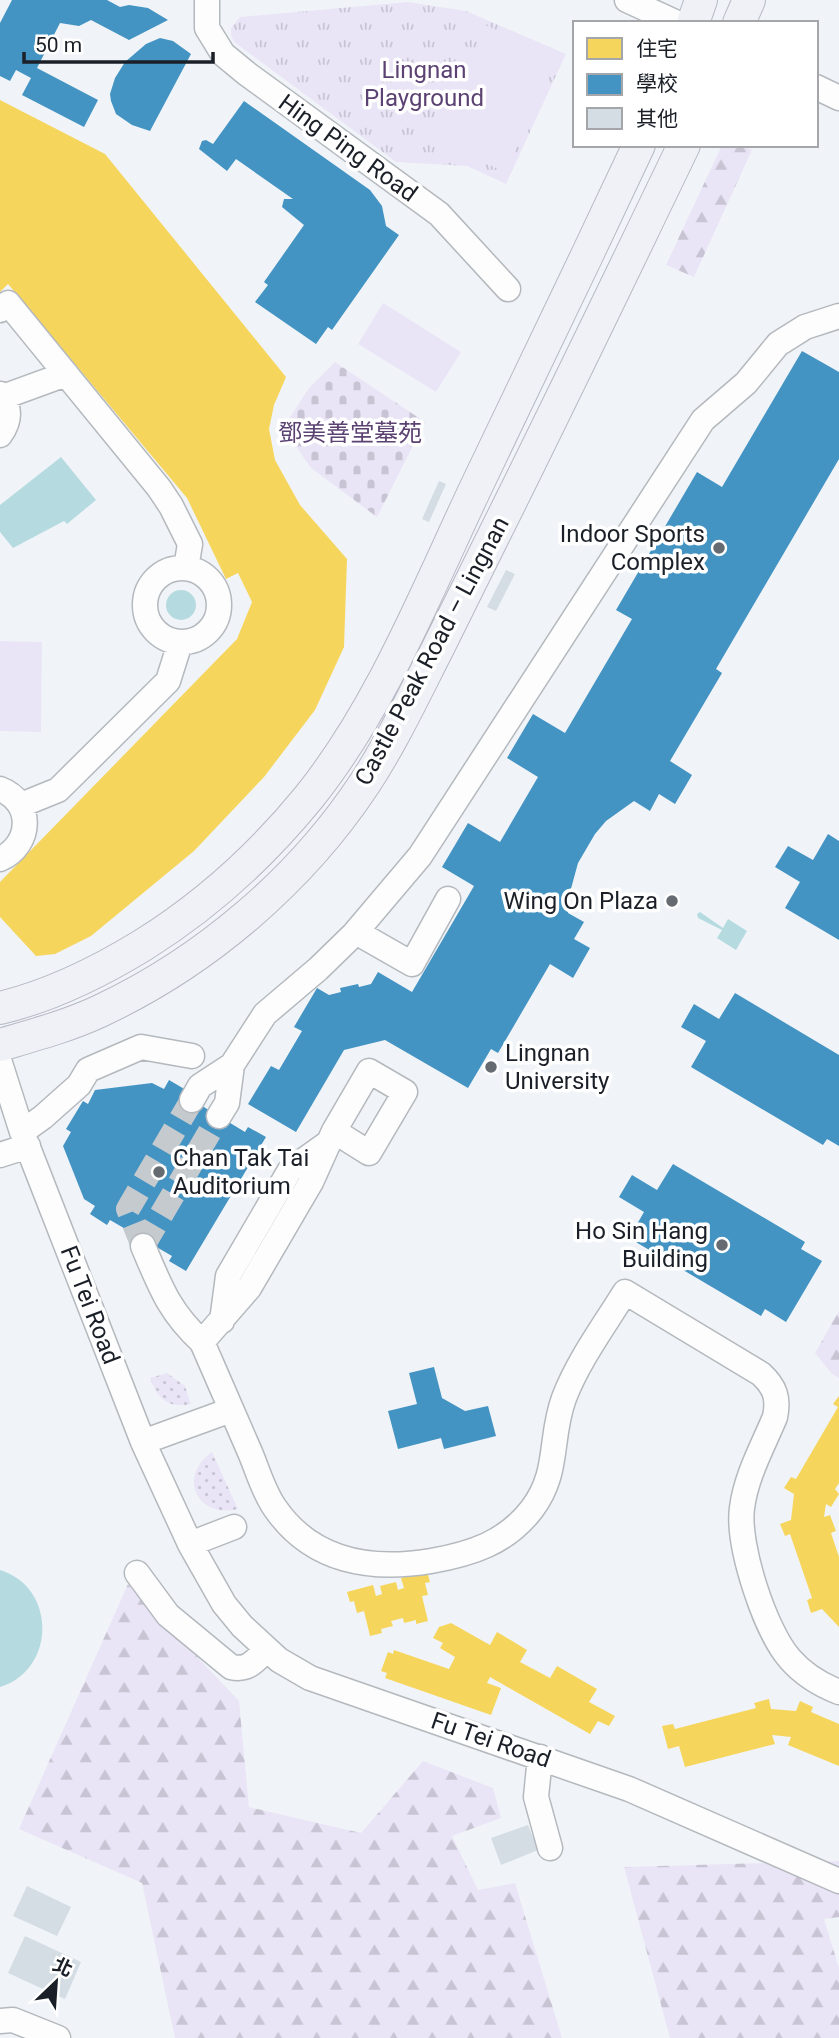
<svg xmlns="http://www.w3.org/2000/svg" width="839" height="2038" viewBox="0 0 839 2038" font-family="Roboto,'Noto Sans TC',sans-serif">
<defs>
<pattern id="grass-dots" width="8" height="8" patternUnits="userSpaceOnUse" patternTransform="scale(1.75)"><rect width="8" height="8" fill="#eae5f6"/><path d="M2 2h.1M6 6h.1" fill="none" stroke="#c8c4d3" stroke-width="1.8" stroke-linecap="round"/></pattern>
<pattern id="forest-firs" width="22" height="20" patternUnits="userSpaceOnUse" patternTransform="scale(1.75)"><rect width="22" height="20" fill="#eae5f6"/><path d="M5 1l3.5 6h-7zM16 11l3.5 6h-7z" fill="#c8c4d3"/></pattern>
<pattern id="cemetery-stones" width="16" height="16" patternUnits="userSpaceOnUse" patternTransform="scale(1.75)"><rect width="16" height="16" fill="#eae5f6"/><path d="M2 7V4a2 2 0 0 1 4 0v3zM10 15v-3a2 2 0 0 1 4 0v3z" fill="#c8c4d3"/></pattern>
<pattern id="park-tufts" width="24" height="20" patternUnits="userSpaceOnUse" patternTransform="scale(1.75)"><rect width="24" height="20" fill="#eae5f6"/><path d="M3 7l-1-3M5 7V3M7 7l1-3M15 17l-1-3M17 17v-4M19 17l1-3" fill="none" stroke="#c8c4d3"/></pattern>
</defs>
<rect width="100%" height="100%" fill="#f0f4f8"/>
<!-- grass -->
<path fill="url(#grass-dots)" d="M167,1373L185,1386L191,1404C168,1409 157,1398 150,1378Z
M212,1452L238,1509C197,1519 177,1476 212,1452Z"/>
<!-- forest -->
<path fill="url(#forest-firs)" d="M722,145H742L752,150L694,277L666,265Z
M839,1311V1378L832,1374L815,1353Z
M128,1584L239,1701L249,1807L361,1833L423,1761L493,1788L501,1818L452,1836L478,1890L515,1883L562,2038H175L142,1883L19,1829Z
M839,1861V1917L824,1919L839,1968V2038H670L624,1867Z"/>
<!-- cemetery -->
<path fill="url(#cemetery-stones)" d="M335,362L425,422L377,517L311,468L283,428L309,388Z"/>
<!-- park -->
<path fill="url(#park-tufts)" d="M408,2L466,11L566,54L506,184L467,166L396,162L234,42L231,35V28L240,17Z"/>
<!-- garden -->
<path fill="#eae5f6" d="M485,25L558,58L505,172L433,139L444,114L436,110L465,46L474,50Z
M383,303L461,352L436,392L358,344Z
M0,641L42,642L41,732L0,731Z"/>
<!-- water -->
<path fill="#b5dbe0" d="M61,457L96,500L67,524L64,521L13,548L0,532V505Z
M166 605a15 15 0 1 1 30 0a15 15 0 1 1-30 0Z
M700,912L723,928L728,919L747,931L736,950L717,938L722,930L698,918L697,914Z
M0,1570C57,1587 56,1670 0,1687Z"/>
<!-- homes -->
<path fill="#f6d55c" d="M0,100L105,154L286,377L274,405L269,429L275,460L300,505L347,559L344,647L315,710L264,777L194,851L91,936L55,954L36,956L0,917V882L237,639L252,602L238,573L226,579L187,498L8,284L0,292Z
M839,1396V1483L835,1489L839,1494L831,1507L826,1504L824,1517L830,1515L836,1531L831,1533L839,1557V1627L822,1609L811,1613L807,1600L812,1598L790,1534L785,1536L780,1524L791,1520L794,1494L784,1488L791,1477L796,1479L838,1407L833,1404Z
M427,1571L430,1582L425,1583L428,1595L422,1596L428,1621L416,1624V1620L404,1623L403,1618L391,1621L393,1626L381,1629L382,1633L370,1636L364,1611L357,1613L354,1601L350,1602L347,1592L373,1585L376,1596L382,1594L380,1586L396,1582L398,1590L404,1588L401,1578Z
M451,1623L490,1645L497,1632L527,1650L520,1662L550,1678L557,1666L597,1689L589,1702L615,1716L609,1726L598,1721L590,1734L490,1677L487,1683L501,1688L491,1715L385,1678L387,1673L381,1671L388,1652L393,1654L394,1650L449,1669L455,1657L440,1648L443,1643L433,1638L439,1627Z
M769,1699L771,1709L796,1711L800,1701L813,1707L811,1712L839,1724V1766L788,1745L791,1737L772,1735L775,1744L685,1767L679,1746L668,1749L662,1726L673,1724L675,1729L756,1708L754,1703Z"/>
<!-- schools -->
<path fill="#4393c3" d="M12,0H107L120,7L129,5L148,8L168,20L129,40L91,20L79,26L60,23L37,68L98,100L84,127L22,95L31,78L16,70L10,81L0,76V23Z
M160,38L173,41L191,54L150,131L132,125L116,114L111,101L110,94L115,78L125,62L146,44Z
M244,101L370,190L382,206L386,226L399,235L332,330L328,327L316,344L255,302L268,285L264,282L304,225L282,207L284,199H293L236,159L227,171L199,149L202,141L206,140L213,144Z
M802,351L839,372V459L716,669L722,673L670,761L692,775L675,804L659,794L650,811L634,801L606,821L595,834L578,863L569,896L568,913L584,922L574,939L590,948L573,978L550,964L498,1053L491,1049L468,1088L385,1040L344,1050L296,1132L248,1104L271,1066L279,1070L302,1031L294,1027L317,988L329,995L341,992L340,988L358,984L359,987L371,984L378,972L412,992L474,886L442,867L468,823L500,842L538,777L507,758L533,714L565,733L632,619L616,610L697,472L722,487Z
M828,834L839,841V940L785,908L800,882L775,867L788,846L813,860Z
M735,993L839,1055V1146L827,1139L823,1145L691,1067L706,1041L681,1027L694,1004L719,1019Z
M169,1080L186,1090L184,1095L245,1132L248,1127L266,1137L186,1271L169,1261L172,1256L110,1220L107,1225L90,1214L95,1206L84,1199L63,1146L71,1132L66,1129L83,1101L88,1104L95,1090L152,1083L164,1089Z
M673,1164L805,1242L801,1249L822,1261L786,1322L765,1309L761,1316L629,1238L644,1212L619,1197L632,1175L657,1190Z
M434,1367L442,1398L465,1411L488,1406L496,1436L444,1449L441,1438L398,1449L388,1411L417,1404L409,1373Z"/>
<!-- building -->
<path fill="#d3dde3" d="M439,481L446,484L429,522L422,519Z
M506,570L515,574L496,611L487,607Z
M528,1825L538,1850L501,1865L491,1838Z
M27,1886L71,1907L57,1936L13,1916Z
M25,1936L81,1962L65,1999L8,1973Z"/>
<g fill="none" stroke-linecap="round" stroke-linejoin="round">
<!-- minor-tunnel -->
<path stroke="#c5cace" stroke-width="24" stroke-dasharray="24 12" stroke-linecap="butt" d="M143,1246L128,1209L192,1100
M143,1246L219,1116"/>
<defs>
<path id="minor" d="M207,0V28L223,54L246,73L439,214L508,289
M627,0L677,23
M816,87L839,98
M0,310L8,303L159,488L171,506L190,544L186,568
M0,394C11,408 10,421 0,435
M3,397L66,374
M145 605a37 37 0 1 1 74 0a37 37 0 1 1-74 0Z
M0,789C34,802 32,845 0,859
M21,805L58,790L168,681L180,643
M356,932L412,964L448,899
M0,1063L22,1132L143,1442L190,1544L224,1604L242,1626L279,1660L310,1678L629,1789L839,1881
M192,1100L200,1086L232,1065L265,1014L318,969L354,934L420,856L703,420L746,383L778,344L805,327L839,316
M219,1116L227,1103L232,1065
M22,1132L43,1117L79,1085L88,1070L141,1047L192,1056
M0,1155L28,1146
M143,1246C160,1286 169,1312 202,1342C218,1378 233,1414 249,1450C257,1468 263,1491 275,1508C312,1562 371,1571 431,1561C471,1554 506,1543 532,1509C560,1472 549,1438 564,1398C578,1361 604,1326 625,1292L761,1374C775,1387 779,1398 775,1417C763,1446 746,1476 742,1508C737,1545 765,1631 790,1659C803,1674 821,1685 839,1692
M222,1321L228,1276L290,1170L328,1143
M202,1342L249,1288L311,1182L334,1131L369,1071L405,1092L369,1153L334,1131
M143,1442L231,1410
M190,1544L234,1527
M137,1573L168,1615L231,1667C248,1671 255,1661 266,1650
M540,1757L536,1797L550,1848
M0,2021L13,2020L58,2038"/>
<path id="major" d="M693,23L701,0
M739,23L749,0
M0,1008C50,996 99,972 143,945C207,905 261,856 309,797C382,706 428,588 478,483C532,371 586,258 639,145
M0,1045C34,1035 68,1026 100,1011C205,962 301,880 365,783C393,740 415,693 438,648C456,611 475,574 493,537C558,407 621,276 684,145"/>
</defs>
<!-- minor casing -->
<use href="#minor" stroke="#b4b9be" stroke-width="27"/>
<!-- major casing -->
<use href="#major" stroke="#b6b8c4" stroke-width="34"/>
<!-- minor -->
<use href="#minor" stroke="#fdfdfe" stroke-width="24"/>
<!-- major -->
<use href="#major" stroke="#eff1f6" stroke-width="32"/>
</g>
<!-- markers -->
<g fill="#666a71" stroke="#fff" stroke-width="2.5">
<circle cx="719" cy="548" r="7"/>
<circle cx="672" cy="901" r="7"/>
<circle cx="491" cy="1067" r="7"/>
<circle cx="159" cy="1172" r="7"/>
<circle cx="722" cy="1245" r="7"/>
</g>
<g text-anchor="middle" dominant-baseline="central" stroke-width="7" stroke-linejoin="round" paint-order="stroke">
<!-- park labels -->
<g font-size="24" fill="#5b4273" stroke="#fff">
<text x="424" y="70">Lingnan<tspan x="424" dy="28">Playground</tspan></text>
<text x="350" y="433">鄧美善堂墓苑</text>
</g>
<!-- street labels -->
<g font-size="24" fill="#1b2028" stroke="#fff">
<text transform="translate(348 148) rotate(36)">Hing Ping Road</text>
<text transform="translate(432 651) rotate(-62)">Castle Peak Road – Lingnan</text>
<text transform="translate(90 1305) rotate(69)">Fu Tei Road</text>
<text transform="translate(491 1740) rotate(19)">Fu Tei Road</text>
</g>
<!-- poi labels -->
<g font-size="24" fill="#1b2028" stroke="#fff" text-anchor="end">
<text x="705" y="534">Indoor Sports<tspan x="705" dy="28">Complex</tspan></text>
<text x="658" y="901">Wing On Plaza</text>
<text x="505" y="1053" text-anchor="start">Lingnan<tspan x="505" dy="28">University</tspan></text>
<text x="173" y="1158" text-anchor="start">Chan Tak Tai<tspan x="173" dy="28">Auditorium</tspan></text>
<text x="708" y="1231">Ho Sin Hang<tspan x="708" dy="28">Building</tspan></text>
</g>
</g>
<!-- legend -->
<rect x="573" y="21" width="245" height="126" fill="#ffffff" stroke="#a4a6a9" stroke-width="2"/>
<rect x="587" y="38" width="35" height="21" fill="#f6d55c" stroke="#a4a6a9" stroke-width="2"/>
<text x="636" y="56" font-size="21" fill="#1b2028">住宅</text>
<rect x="587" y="74" width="35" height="21" fill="#4393c3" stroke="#a4a6a9" stroke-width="2"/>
<text x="636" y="91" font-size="21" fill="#1b2028">學校</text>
<rect x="587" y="108" width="35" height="21" fill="#d3dde3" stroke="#a4a6a9" stroke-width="2"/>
<text x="636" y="126" font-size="21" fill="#1b2028">其他</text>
<!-- north arrow -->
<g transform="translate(56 1982) rotate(25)" stroke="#ffffff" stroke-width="5" paint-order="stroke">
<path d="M0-5L12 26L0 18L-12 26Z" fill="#1b2028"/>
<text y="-10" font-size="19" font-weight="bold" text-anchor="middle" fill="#1b2028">北</text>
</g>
<!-- scale -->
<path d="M24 52v10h189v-10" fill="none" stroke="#1b2028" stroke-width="3.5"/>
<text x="35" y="52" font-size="21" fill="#1b2028" stroke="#ffffff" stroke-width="5" paint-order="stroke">50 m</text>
</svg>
